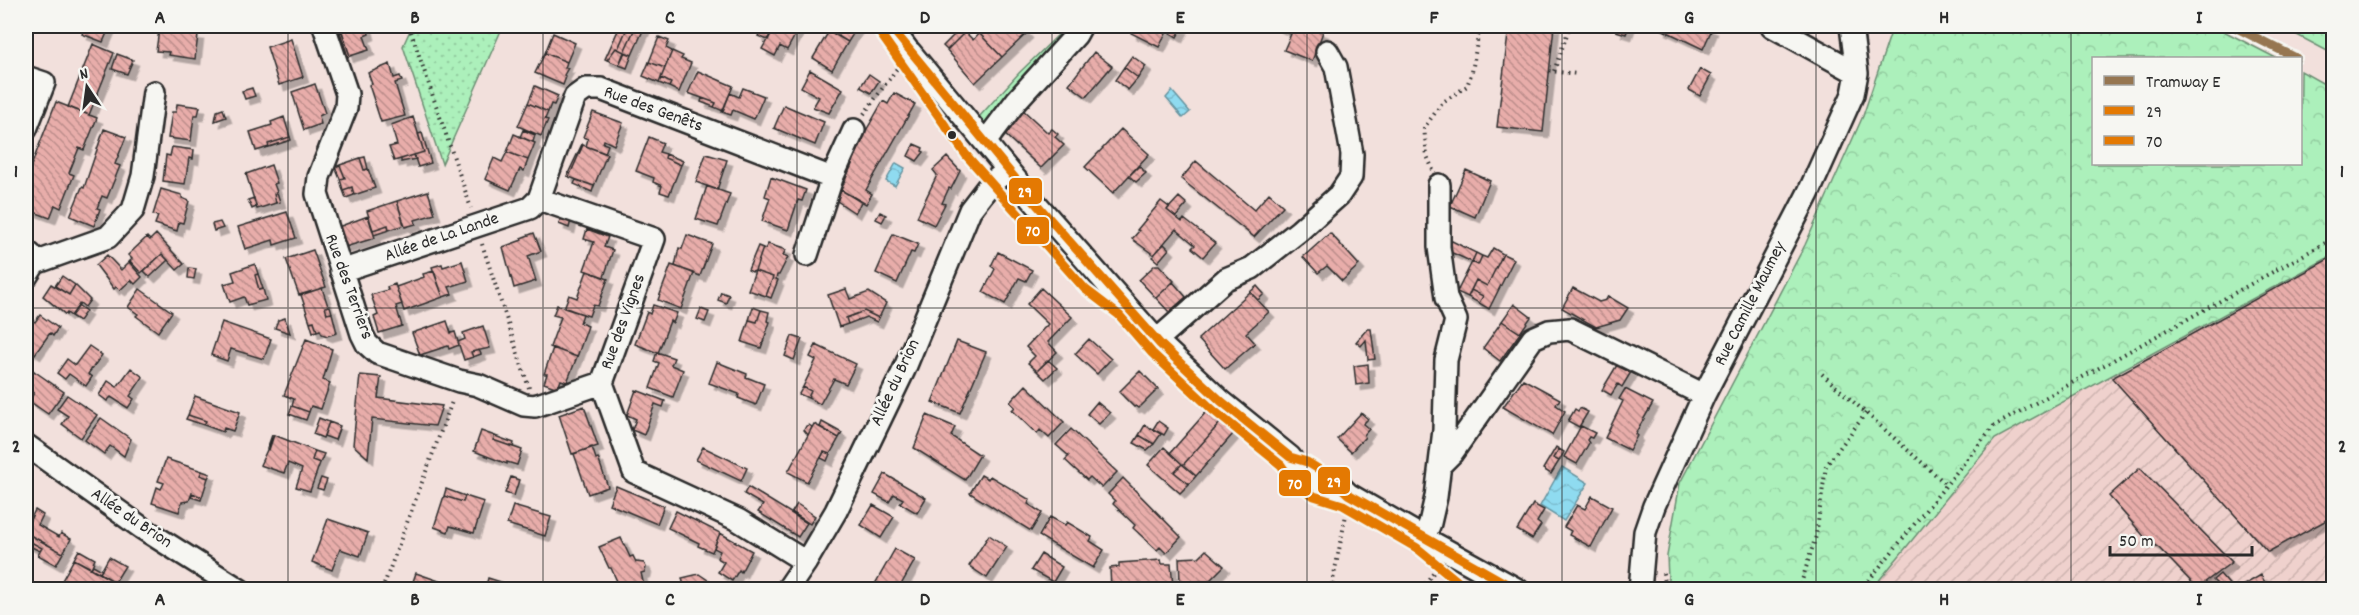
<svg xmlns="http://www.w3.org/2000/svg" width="2359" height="615" viewBox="0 0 2359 615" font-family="Dekko,sans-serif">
<defs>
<pattern id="industrial-furrows" width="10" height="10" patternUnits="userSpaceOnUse" patternTransform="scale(1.5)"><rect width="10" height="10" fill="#efd1cd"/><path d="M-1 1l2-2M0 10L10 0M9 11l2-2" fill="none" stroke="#cdb4b0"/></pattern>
<pattern id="grass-tufts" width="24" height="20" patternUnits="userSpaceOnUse" patternTransform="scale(1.5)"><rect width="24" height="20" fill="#acf0bb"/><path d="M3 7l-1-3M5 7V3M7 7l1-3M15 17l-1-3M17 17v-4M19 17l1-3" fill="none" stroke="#94cea1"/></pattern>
<pattern id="forest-crowns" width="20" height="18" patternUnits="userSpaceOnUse" patternTransform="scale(1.5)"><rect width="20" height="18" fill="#acf0bb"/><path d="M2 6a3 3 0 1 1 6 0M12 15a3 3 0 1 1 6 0" fill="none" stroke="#94cea1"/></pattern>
<pattern id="garden-dots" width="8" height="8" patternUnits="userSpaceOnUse" patternTransform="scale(1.5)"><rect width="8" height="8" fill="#acf0bb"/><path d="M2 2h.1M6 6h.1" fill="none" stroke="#94cea1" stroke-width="1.8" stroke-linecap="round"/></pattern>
<pattern id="water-waves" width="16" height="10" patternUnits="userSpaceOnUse" patternTransform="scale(1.5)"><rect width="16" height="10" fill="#8fdbf0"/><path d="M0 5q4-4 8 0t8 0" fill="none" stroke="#7cbcce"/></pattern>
<pattern id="building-back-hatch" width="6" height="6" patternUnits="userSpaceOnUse" patternTransform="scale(1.5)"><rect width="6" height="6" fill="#e8adaa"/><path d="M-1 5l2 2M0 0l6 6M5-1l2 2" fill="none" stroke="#bc8d8b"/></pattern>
<filter id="shadow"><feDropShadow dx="5.5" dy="5.5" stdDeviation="0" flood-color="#0004"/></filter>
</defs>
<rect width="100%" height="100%" fill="#f2e0dc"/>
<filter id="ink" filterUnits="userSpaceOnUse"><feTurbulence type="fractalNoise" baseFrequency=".0167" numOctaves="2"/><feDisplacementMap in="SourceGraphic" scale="12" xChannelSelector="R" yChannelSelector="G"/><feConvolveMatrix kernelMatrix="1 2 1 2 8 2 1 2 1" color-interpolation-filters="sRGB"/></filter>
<g filter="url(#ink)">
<!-- industrial -->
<path fill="url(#industrial-furrows)" d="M2333,255V589L1872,590L1995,439Z"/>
<!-- grass -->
<path fill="url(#grass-tufts)" stroke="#6c8e73" stroke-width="1.5" d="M1062,26H1074L986,125L979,117L1019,73L1059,34Z"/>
<!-- forest -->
<path fill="url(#forest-crowns)" stroke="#6c8e73" stroke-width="1.5" d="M1893,26H2214L2276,58H2094V164H2300L2301,71L2333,89V255L1995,439L1872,589H1674L1668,578L1667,556L1680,483L1805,245L1863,116Z
M2280,26H2321L2333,32V54Z"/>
<!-- garden -->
<path fill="url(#garden-dots)" stroke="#6c8e73" stroke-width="1.5" d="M412,26H503L442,164L403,46Z"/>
<!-- water -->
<path fill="url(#water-waves)" stroke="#6795a1" stroke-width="1.5" d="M1172,91L1190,112L1183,118L1166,98Z
M896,163L905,168L895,186L886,181Z
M1562,467L1588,483L1564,521L1540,506Z"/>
<!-- building -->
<path fill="url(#building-back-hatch)" stroke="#2b2b2b" stroke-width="1.5" filter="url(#shadow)" d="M86,26H110L103,42L82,34Z
M340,26H367L369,34L364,36L369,50L350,56Z
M620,26H628L618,49L616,48L607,60L605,59Z
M628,26H636L624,52L618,49Z
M636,26H645L632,55L624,52Z
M763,26H775L768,40L758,36Z
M775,26H800L787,50L780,46L775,56L762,49Z
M826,26H858L848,42L825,28Z
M947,26H960L954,32Z
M987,26H1020L1027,33L1002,57L979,33Z
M1134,26H1170L1159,47L1131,33Z
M1170,26L1182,28L1177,37L1167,31Z
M1275,26H1307L1323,32L1312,61L1284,50L1291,34Z
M1509,26H1554L1543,132L1497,127Z
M1618,26H1629L1626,34L1616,31Z
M1662,26H1705L1712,29L1703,49L1661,29Z
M961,28L965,32L947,50L943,46Z
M159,30L198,35L195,59L168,55L169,52L156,51Z
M342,31L350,56L348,57L340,32Z
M829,31L848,42L832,70L813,58Z
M965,32L973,40L979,33L1002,57L975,83L947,50Z
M553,33L575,43L567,62L545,53Z
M659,37L669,41L666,48L672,51L665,68L649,62Z
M291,39L303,77L279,85L267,47Z
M93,44L114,53L89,115L68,107Z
M616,48L624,52L619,65L607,60Z
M672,51L683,56L681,59L691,63L679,92L669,87L671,83L661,78Z
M625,52L632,55L627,68L619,65Z
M1094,52L1112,66L1086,97L1069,84Z
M545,53L567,62L565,68H568L564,75L566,77L563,85L535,73Z
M117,54L133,60L127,74L112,69Z
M1132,56L1146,66L1138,78L1124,67Z
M649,62L665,68L659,83L643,76Z
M390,64L394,78L400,76L402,81L395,83L405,116L381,122L369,85L372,84L368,73Z
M1124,67L1138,78L1128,90L1115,80Z
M1700,69L1711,75L1700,96L1689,90Z
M810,70L843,89L829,113L813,107L819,97L801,87Z
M698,71L733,86L723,111L714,107L716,103L688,93Z
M869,74L879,81L871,93L860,87Z
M661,78L671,83L669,87L659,83Z
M315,84L325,113L319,116L321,124L304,130L292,92Z
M535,86L558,96L554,105L551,104L548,112L528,103Z
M252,88L255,96L245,99L242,91Z
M743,88L764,96L754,119L733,110L731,115L722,112L730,93L739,97Z
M894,93L915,104L866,190L872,194L866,204L841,190L867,129L883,101L888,104Z
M702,98L716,103L714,107L701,102Z
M56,102L97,118L84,150L79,148L69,173L74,175L61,208L55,205L50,218L26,209V179Z
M528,103L548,112L545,119L548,120L541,136L518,126Z
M177,104L200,107L198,115H194L191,141L168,138L172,112H176Z
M784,105L824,122L815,145L774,128Z
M223,109L226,117L215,121L217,111Z
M1022,109L1048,133L1052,129L1058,134L1055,137L1064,145L1041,168L1001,131Z
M593,112L623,123L614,145L604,140L603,143L608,145L605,153L586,146L588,139L583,137Z
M284,117L290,137L268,144L269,147L256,151L250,132L272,125L271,122Z
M413,117L424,152L394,161L389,147L397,145L391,125Z
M104,129L126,137L115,164L120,166L107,198L102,196L97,208L100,209L94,226L70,216L82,187L84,188Z
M946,129L953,138L950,141L943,132Z
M1121,129L1149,154L1113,193L1085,167Z
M523,130L535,135L533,142L520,137Z
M422,133L431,163L418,167L414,155L424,152L418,134Z
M514,134L535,143L528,160L507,152Z
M290,137L291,140L269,147L268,144Z
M649,137L663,143L659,152L666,154L665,158L681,165L669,195L660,192L662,186L653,182L654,178L636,171Z
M582,144L583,145L569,177L567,176Z
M914,144L923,148L922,151L924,152L917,161L908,156Z
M583,145L607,154L594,186L569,177Z
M172,147L194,150L193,159L189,158L185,184L163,181L166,155L170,156Z
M507,152L528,160L524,171L520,169L510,190L485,179L494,158L502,162Z
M666,154L683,161L681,165L665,158Z
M706,154L727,160L717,190L696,182Z
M414,155L416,159L401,162V159Z
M365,157L368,169L364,170L360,158Z
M947,157L960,171L951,189L949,188L942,203L945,204L934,225L917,217L937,175L933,170Z
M360,158L364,170L368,169L375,188L354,195L352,187L343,190L340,179L345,178L340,165Z
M1196,161L1254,210L1269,193L1283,206L1254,237L1181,179Z
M271,165L277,183L274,184L277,192L274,194L276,203L257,209L246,174Z
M340,165L345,178L340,179L335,167Z
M1139,166L1146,173L1136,182L1129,176Z
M1466,170L1490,181L1475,217L1450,206Z
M771,177L806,190L802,201L798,200L788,230L762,221L770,198L765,196Z
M576,180L594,186L592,192L574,184Z
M707,186L730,194L718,226L696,219Z
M352,187L354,195L346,198L343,190Z
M161,189L182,195V198L189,201L183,223L179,222L177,231L155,224L158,216L153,215Z
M841,190L861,202L855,213L837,201Z
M428,191L435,214L415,220L416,224L405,227L397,201Z
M277,192L280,202L276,203L274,194Z
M1179,197L1187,204L1176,217L1167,210Z
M254,198L256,207L252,209L248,200Z
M397,201L404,225L389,230L388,225L373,230L367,211Z
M1161,201L1169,207L1167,210L1182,222L1184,219L1215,243L1203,257L1192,248L1195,245L1176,229L1154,255L1132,239L1139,231L1137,230Z
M287,212L296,238L274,245L273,240L245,249L238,227Z
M880,212L886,215L882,222L876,219Z
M368,216L375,238L345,247L338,227Z
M561,217L571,220L569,228L559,224Z
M220,222L223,228L214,231L212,224Z
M388,225L389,230L374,235L373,230Z
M587,229L608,237L604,247L613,250L604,277L584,270L594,242L584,239Z
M534,233L541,251L528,256L536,281L514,288L503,247L522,240L521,238Z
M1330,233L1359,265L1342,281L1327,266L1318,273L1303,257Z
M156,234L184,264L177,270L162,254L141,273L130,261L132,259L128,255L147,237L150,240Z
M893,234L918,244L914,253L911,252L897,283L876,273Z
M687,235L712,244L700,276L675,266L679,248L682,249Z
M1450,240L1476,253L1472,262L1446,250Z
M768,244L786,250L783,255L788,257L779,275H777L776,279L778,280L771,298L766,296L773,277L755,271L763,248L765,249Z
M1164,244L1169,249L1158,262L1152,257Z
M758,246L763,248L755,271L752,272L748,270Z
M1493,248L1503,254L1487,286L1476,280L1468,297L1457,292L1472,262L1478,265L1482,256L1487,258Z
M313,250L326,287L299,295L286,259Z
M998,252L1032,270L1026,281L1019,278L1005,304L983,292L995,269L991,266Z
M1476,253L1482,256L1478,265L1472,262Z
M162,254L168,260L150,277L144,271Z
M1503,254L1514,259L1489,309L1479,303L1483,296L1471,290L1476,280L1487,286Z
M107,255L121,270L129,262L142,277L135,284L131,280L120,290L116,287L114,289L96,265Z
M2334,256V516L2268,552L2112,378Z
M462,261L468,281L449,287L452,294L443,297L432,267L442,264L443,267Z
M255,264L258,274L255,275L259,290L263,289L266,300L247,305L244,297L230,302L224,284L235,281L232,272Z
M671,265L694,273L681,309L658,300Z
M1155,265H1159L1174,281L1156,298L1139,280Z
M189,268L196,269L194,279L188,278Z
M434,271L443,297L404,311L396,287L424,277L423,274Z
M587,271L608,279L598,306L593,305L589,316L564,308L569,295L577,298Z
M755,271L773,277L766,296L748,290Z
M258,274L263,289L259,290L255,275Z
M62,276L75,285L69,295L55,286Z
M1173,282L1186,297L1169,312L1156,298Z
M51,284L69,295L75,285L90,300L85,307L80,303L71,316L67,313L66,315L43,296Z
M395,284L402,304L396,306L402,326L379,333L374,317L378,315L371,295L388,290L387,287Z
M1257,286L1264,294L1258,300L1250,292Z
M322,288L328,306L325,307L327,314L332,313L337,333L327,336L322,334L320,330L317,331L314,321L310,322L301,295Z
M1041,288L1072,317L1048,342L1057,352L1037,371L1028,363L1035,356L1026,347L1048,324L1027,304Z
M1573,288L1599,302L1606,300L1608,296L1628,308L1620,320L1596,327L1562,308Z
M140,289L172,312L158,332L136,316L138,314L128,307Z
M846,289L850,299L869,292L886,303L879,318L864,311L846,318L848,324L839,327L828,295Z
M1471,290L1483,296L1479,303L1468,297Z
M721,292L729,295L726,303L718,300Z
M1250,292L1269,312L1246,333L1255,343L1225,369L1198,339Z
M1514,304L1531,317L1520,333L1502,321Z
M557,305L583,314L580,323L588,326L577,357L550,347L561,317L553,315Z
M653,305L677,313L673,323L670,321L658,353L635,344L647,312L650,314Z
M79,306L86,311L79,321L71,316Z
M330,306L332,313L327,314L325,307Z
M753,307L761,310L757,322L749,320Z
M701,309L709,312L705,322L697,319Z
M761,310L769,312L767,321L770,322L761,348L742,342L749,320L757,322Z
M864,311L879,318L877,322L866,317L848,324L846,318Z
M40,315L58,328L53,336L50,333L35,354L26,348V328L32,320L35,322Z
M285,318L290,333L275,328L278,320Z
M314,321L317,331L313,332L310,322Z
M447,321L451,333L455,332L459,345L449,349L448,346L420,355L412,333Z
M1502,321L1520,333L1500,361L1483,348Z
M222,322L271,339L264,359L231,349L227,361L211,355Z
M483,326L490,348L471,352L473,357L464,360L458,342L465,339L463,333Z
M1367,329H1371L1375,359L1368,360L1366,340L1361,346L1356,342Z
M792,336L802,339L794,360L785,356Z
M306,339L332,349L323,380L330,383L321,409L311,406L309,412L292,406L294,399L284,395Z
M1089,339L1111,359L1097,374L1075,354Z
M957,341L986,352L960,413L932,402Z
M816,345L856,364L846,384L834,379L820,404L808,398L811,391L803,387L816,360L810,357Z
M89,346L102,355L88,374L92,377L86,386L69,374L65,379L57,373L67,359L75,365Z
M553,348L577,357L567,382L561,380L558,388L544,383L547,374H544Z
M479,350L481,354L473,357L471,352Z
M657,352L674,358L671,365L683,370L673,397L650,388L659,363L654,361Z
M1048,360L1057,368L1045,379L1037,371Z
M717,362L747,374L746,377L764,384L756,405L738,398L739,394L709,383Z
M1368,364L1369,383L1356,385L1354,366Z
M26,365L34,371L26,383Z
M1617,365L1631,372L1622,387L1618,384L1611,395L1602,390Z
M131,368L143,377L130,396L134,399L128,408L111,397L107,401L99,395L108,381L117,387Z
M34,371L64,392L48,414L29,401L34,393L26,386V383Z
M1140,371L1158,389L1139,408L1136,406L1134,407L1119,392Z
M360,375L381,377L378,398L442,406L435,426L372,419L368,458L353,445Z
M1523,379L1560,399L1556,405L1565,411L1552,435L1503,407Z
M1026,385L1064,422L1049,438L1040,430L1037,434L1012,410L1015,407L1010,402Z
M803,387L811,391L808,398L799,394Z
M1625,389L1653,403L1635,434L1637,436L1629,450L1605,438L1623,401L1619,399Z
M636,390L665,401L663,407L655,404L644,435L632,430L636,419L627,415Z
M67,395L97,415L81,438L62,424L68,416L57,409Z
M195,396L240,412L233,431L224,428L223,432L204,425L206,421L188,415Z
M1097,402L1110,413L1099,424L1087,414Z
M292,406L309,412L306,420L289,414Z
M584,406L598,446L572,454L559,415Z
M1580,408L1588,412L1579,427L1568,421L1575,409L1578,411Z
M1207,411L1220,423L1183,465L1170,453Z
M1361,413L1368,419L1363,424L1369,429L1364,435L1365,437L1351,452L1337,439Z
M188,415L206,421L204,425L186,419Z
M927,415L955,427L951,436L980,455L965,480L914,448Z
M101,418L131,439L124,456L110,446L104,454L85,440Z
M319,418L329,422L323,438L313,434Z
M1158,421L1168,428L1164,435L1153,429Z
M329,422L340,426L335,440L324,436Z
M822,422L842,433L839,438L820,427Z
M1220,423L1233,434L1196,476L1183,465Z
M814,424L839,438L830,454L824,452L807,482L788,472Z
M809,425L812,427L808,435L804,430L806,426Z
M1145,425L1161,434L1154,444L1139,435Z
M1581,426L1595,433L1592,438L1589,437L1587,440L1589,443L1577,464L1564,457Z
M1071,429L1117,472L1102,488L1090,477L1087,480L1065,460L1069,456L1056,445Z
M481,431L495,436L493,440L522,450L517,465L507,462V464L474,451Z
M272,435H274L269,450L267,449Z
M274,435L315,451L312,460L320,463L310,491L296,487L302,469L288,463L284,473L260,465Z
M1139,435L1154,444L1147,450L1134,443Z
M495,436L514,443L513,447L493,440Z
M592,447L596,459L598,458L608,487L588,494L574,454Z
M703,447L747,468L741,481L696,460Z
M1164,447L1182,464L1174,472L1189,484L1180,493L1148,465Z
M1556,447L1559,449L1553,458L1559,461L1551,474L1543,469Z
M1559,449L1564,452L1559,461L1553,458Z
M315,451L324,454L320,463L312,460Z
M824,452L830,454L827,461L821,458Z
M166,459L202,471L200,475L208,478L202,497L192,493L189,501L182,502L179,512L152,503L157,487L161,489L164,483L158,481Z
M1182,464L1196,476L1189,484L1174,472Z
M2140,468L2232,562L2197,588L2159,548L2148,541L2109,496Z
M202,471L210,474L208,478L200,475Z
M885,474L926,498L917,513L900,503L903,499L894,494L889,502L874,494Z
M981,475L988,479L990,476L1030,500L1028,504L1042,513L1031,531L970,493Z
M511,477L519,480L514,496L505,493Z
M321,478L327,480L323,490L317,488Z
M1123,478L1181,537L1166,553L1160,547L1157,550L1133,528L1135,525L1113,504L1115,501L1108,494Z
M616,486L664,506L657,524L609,504Z
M748,487L807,523L798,537L758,512L763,505L744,494Z
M446,489L465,496L463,502L444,496Z
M192,493L202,497L201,500L191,497Z
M444,496L463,502L465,496L484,502L474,533L450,526L448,532L434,527Z
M1592,496L1612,507L1591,547L1569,535L1571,531L1564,527L1577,505L1585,509Z
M797,504L815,516L810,524L792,512Z
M1533,504L1544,510L1537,522L1541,525L1532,539L1517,530Z
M873,505L894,517L881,538L861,525Z
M513,506L551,517L545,536L507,524Z
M35,510L43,515L38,525L59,537L61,533L71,539L63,553L26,533V528Z
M676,511L720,533L712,552L698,546L699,543L668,528Z
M1050,517L1065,525L1067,522L1092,537L1090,541L1104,550L1093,568L1039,536Z
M328,519L368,533L360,556L340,549L332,570L312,562Z
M26,533L63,553L56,565L38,555L42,548L29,541L26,544Z
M720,533L752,551L741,572L739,570L732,581L718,572L724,562L717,558L720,551L714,548Z
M989,535L1007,547L987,578L969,566Z
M621,538L630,557L633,556L636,562L644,563L646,567L645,572L641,573L645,590H631L629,587L621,590L611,568H609L599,547Z
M29,541L42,548L40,551L27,545Z
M895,549L915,560L898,590H885L875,584Z
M79,550L95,559L91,568L74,559Z
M1206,550L1224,566L1209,581L1180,582L1179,558L1199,557Z
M1041,554L1062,567L1053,582L1031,570Z
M109,557L125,566L115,582L100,573Z
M74,559L115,582L111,590L107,588L106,590H70L60,584Z
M1161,560L1162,564H1171L1173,586L1111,590L1110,568L1119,567V563Z
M93,565L102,570L100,573L91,568Z
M416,573L459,588L458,590H410Z
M699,574L723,590H685L682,578Z
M2220,574L2234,590H2223L2213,580Z
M2261,575L2269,590H2235Z
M488,578L526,590H485Z"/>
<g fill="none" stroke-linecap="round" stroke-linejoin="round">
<defs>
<path id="minor" d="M324,26L347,94L346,108L319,177L317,194L362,334L367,344L377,353L459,381L478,385L524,405L535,406L602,383
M890,26L918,64
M1772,26L1857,73
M910,52L1032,199L1160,344L1221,401L1290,457L1299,471L1320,486L1348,494
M26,77L44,83L26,129
M986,141L1017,100L1076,35L1081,26
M832,178L854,130
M539,199L654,239L602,383L634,472L738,520L806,562
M26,251L31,255L35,263L26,277
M35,263L108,237L133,210L143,176L154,92
M341,271L530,208L539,199L575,97L586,89H601L832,178L807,255
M1157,340L1226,279L1252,268L1299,231L1339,195L1351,177L1352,154L1336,67L1327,51
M26,445L142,528L240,590
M1440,465L1452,453L1533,338L1549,331L1570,329L1704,395
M1338,484L1348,494L1424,538L1518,590
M1424,538L1430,523L1436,497L1444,430L1446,360L1456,320L1446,298L1439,247V185
M787,590L806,562L836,511L904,370L970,210L990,184L1008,170
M1640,590L1645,532L1654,506L1704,395L1808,194L1853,94L1857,73L1851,26"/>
</defs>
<!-- minor casing -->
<use href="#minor" stroke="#2b2b2b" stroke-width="26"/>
<!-- path -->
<path stroke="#2b2b2b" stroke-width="4" stroke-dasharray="1.5 4.5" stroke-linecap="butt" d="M409,26L471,208
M1549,71L1578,74
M1554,71L1570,26
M864,114L898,67
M1433,170L1427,156L1424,128L1443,102L1467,86L1472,72L1478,36L1483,26
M482,244L529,388
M1822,374L1946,484
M1663,573L1667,590
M382,590L453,399
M1331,590L1346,515
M1425,590L1426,583L1437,567
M1799,590L1816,536L1826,466L1866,413
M1861,590L1994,426L2334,238"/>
<!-- minor -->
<use href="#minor" stroke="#f6f6f2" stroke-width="21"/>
<defs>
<path id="bus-1" d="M890,26L1032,199L1160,344L1221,401L1290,457L1307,462L1328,475L1348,494L1517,590"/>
<path id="bus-2" d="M880,33L966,155L1085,289L1119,315L1152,353L1213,410L1281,465L1292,481L1314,496L1343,505L1417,548L1468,590"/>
</defs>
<!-- bus-1 casing -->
<use href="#bus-1" stroke="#f6f6f2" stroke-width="14"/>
<!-- bus-2 casing -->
<use href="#bus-2" stroke="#f6f6f2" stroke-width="14"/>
<!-- bus-1 -->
<use href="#bus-1" stroke="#e47902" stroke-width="9"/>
<!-- bus-2 -->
<use href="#bus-2" stroke="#e47902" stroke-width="9"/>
<defs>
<path id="tram-1" d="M2233,26L2296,58"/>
</defs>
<!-- tram-1 casing -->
<use href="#tram-1" stroke="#f6f6f2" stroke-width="14"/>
<!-- tram-1 -->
<use href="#tram-1" stroke="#967651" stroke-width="9"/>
</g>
</g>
<!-- grid -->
<path fill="none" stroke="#2b2b2b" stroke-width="1.5" stroke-opacity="0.55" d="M288,26V590M543,26V590M797,26V590M1052,26V590M1307,26V590M1562,26V590M1816,26V590M2071,26V590M26,308H2334"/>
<!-- markers -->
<circle fill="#2b2b2b" stroke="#f6f6f2" stroke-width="2" cx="952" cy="135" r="5"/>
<g text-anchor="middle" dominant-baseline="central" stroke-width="6" stroke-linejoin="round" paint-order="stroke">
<!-- street labels -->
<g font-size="18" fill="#2b2b2b" stroke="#f6f6f2">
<text transform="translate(653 110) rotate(20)">Rue des Genêts</text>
<text transform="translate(442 238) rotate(-19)">Allée de La Lande</text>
<text transform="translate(348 287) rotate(70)">Rue des Terriers</text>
<text transform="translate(1751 304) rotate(-63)">Rue Camille Maumey</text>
<text transform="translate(624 322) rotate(-70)">Rue des Vignes</text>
<text transform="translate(896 383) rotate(-65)">Allée du Brion</text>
<text transform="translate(131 519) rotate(34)">Allée du Brion</text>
</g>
</g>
<g stroke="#f6f6f2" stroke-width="2">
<rect x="1008" y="177" width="35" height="28" rx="6" fill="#e47902"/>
<rect x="1016" y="216" width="34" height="29" rx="6" fill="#e47902"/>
<rect x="1317" y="466" width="34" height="29" rx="6" fill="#e47902"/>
<rect x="1278" y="469" width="34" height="28" rx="6" fill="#e47902"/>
</g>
<g font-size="16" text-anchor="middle" font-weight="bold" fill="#fff">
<text x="1025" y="197">29</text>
<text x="1033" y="236">70</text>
<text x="1334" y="487">29</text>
<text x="1295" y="489">70</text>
</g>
<!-- margin -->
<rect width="2359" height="615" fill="none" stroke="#f6f6f2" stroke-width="66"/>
<!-- legend -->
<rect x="2092" y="57" width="210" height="108" fill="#f6f6f2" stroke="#a5a5a2" stroke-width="1.5"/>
<rect x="2104" y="76" width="30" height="9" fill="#967651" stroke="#a5a5a2" stroke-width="1.5"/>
<text x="2146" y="87" font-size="18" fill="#2b2b2b">Tramway E</text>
<rect x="2104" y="106" width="30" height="9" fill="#e47902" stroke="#a5a5a2" stroke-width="1.5"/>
<text x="2146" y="117" font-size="18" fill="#2b2b2b">29</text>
<rect x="2104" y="136" width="30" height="9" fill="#e47902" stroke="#a5a5a2" stroke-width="1.5"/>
<text x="2146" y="147" font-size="18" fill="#2b2b2b">70</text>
<!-- north arrow -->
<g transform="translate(87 87) rotate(347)" stroke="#f6f6f2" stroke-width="4.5" paint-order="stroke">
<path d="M0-4.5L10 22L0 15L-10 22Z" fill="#2b2b2b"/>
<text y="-9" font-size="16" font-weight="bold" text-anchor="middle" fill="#2b2b2b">N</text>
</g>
<!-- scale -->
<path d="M2110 546v9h142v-9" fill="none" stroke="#2b2b2b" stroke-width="3"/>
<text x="2119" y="546" font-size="18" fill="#2b2b2b" stroke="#f6f6f2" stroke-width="4.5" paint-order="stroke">50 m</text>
<rect x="33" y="33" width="2293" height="549" fill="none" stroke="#2b2b2b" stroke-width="2"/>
<g font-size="20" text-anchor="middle" font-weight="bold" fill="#2b2b2b">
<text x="160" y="23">A</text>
<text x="415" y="23">B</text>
<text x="670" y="23">C</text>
<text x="925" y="23">D</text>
<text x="1180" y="23">E</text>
<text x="1434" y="23">F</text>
<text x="1689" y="23">G</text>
<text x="1944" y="23">H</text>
<text x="2199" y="23">I</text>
<text x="16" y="177">1</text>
<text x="2342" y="177">1</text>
<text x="16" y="452">2</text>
<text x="2342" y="452">2</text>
<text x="160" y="605">A</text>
<text x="415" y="605">B</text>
<text x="670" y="605">C</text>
<text x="925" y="605">D</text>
<text x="1180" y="605">E</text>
<text x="1434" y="605">F</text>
<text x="1689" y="605">G</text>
<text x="1944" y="605">H</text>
<text x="2199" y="605">I</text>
</g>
</svg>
